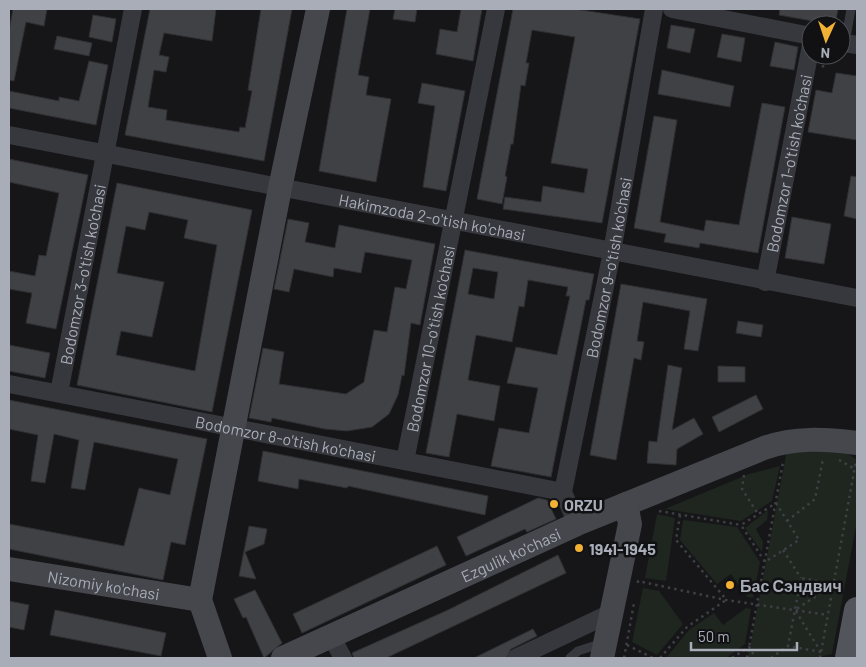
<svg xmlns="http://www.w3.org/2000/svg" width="866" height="667" viewBox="0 0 866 667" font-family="Barlow,sans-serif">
<rect width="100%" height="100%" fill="#161618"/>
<!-- green -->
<path fill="#1e261f" d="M839,448L857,460V521L832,654L815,658H748L787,450Z
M780,466L772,501L741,521L665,509L749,474Z
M768,510L767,520L756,529L763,542L762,552L745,528Z
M657,514L675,518L666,581L645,578Z
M683,520L737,527L760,562L753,598L747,597L731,574L717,584L680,540Z
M643,588L659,591L683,624L657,655L632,642Z
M746,608L751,609L745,644L726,658H666L689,630L714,613L723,625Z"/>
<!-- building -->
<path fill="#404145" stroke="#303034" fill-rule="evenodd" d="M13,9H47L44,26L26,22L14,81L9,80V31Z
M150,9H216L212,41L164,33L159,55L169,57L166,72L154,70L148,107L167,110L166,120L239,132L240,127L245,128L252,91L248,90L261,9H292L264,161L125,135Z
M347,9H370L358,75L369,77L366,95L391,99L376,182L319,171Z
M395,9H417L415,22L393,19Z
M461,9H482L473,61L436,54L440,29L457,32Z
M513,9H575L640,19L602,223L503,209L505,197L541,202L543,186L584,193L588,169L551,163L575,37L532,30L526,63H529L525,86L521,85L513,144H511L505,176L507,177L502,204L477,199Z
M780,9H838L835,25L779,15Z
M93,15L116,19L112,42L89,37Z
M671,25L695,29L690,53L667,48Z
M722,34L745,38L741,62L717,57Z
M57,36L92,43L89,56L54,49Z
M775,42L798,47L794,70L770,66Z
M89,61L108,65L96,125L9,108V91L59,101V97L79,101Z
M662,70L734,86L730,107L658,94Z
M836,73L857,76V140L808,132L816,90L832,93Z
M422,83L465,91L446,191L423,187L435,106L418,103Z
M762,103L785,107L758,253L700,243L699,248L664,242L666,234L634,228L654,116L677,120L660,222L704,231L706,220L739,225Z
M9,159L88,175L56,329L26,323L32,293L9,289V271L35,276L39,255L46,256L59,193L9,182Z
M851,176L857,177V219L844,216Z
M117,183L252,210L212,412L77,385ZM149,212L188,220L184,238L217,245L195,371L116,355L121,331L152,337L164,282L117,273L126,226L145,230Z
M792,217L831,224L824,264L785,258Z
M288,219L309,223L305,242L335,248L339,225L435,244L420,325L411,323L404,376L402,375L398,395L389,414L372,427L347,431L325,429L272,418L271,422L249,418L263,348L284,352L279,384L346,394L364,382L374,330L387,332L395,287L406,289L412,260L365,252L361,273L334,268L333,277L294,269L289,292L274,289Z
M465,250L594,274L589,300H586L551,477L491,466L499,428L529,433L538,388L507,383L516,347L557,355L570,296H566L568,287L528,280L524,307L519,306L512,342L476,335L468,380L500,386L494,421L457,414L449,457L426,453ZM473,268L498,272L494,299L468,294Z
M621,284L707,299L698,351L684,349L690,311L643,302L637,341L644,342L641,360L634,358L616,460L590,455Z
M738,321L763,325L761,337L736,333Z
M9,345L50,353L45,378L9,371Z
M668,365L682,368L672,430L694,418L703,434L677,449L676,465L647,463L649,441L657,442Z
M718,366L745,367V382H718Z
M756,395L763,409L719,432L712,417Z
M9,400L207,439L185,545L171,542L163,580L9,549V524L124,546L139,488L170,495L178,459L94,442L85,490L71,488L79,440L54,434L45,483L31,481L38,435L9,429Z
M263,451L488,496L485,515L348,486L347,488L299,479L298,489L258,481Z
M538,498L547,500L556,519L527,532L525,529L466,556L457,537Z
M249,526L267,529L264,544L245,552L256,579L239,576Z
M437,546L446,565L302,633L293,614Z
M558,555L566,573L386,658H354L352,653L448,610Z
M255,590L282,643L264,658L246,617L243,618L234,599Z
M9,601L29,605L24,630L9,627Z
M55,610L166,633L161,656L50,635Z
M533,629L537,636L511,649L506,658H474Z"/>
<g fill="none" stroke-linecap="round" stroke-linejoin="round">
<!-- path -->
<path stroke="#3d3f44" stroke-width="2.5" stroke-dasharray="2.5 4" stroke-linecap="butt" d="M822,67L837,55
M839,460L855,469
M744,475L742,489L758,514
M776,503L799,540L765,562L741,525Z
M659,511L741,525
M680,515L676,540L725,598
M787,521L815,499L823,459
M783,550L801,578
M638,583V581L726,600L828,615
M627,645L653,658
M821,652L788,646L801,578L834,584
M821,652L795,610L833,585
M624,658L634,603
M660,658L687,627L726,600
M732,658L749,647L756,658
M747,658L783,462
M771,658L788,646
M820,658L856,461"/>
<!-- lane -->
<path stroke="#37383d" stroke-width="9" d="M845,43L851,9
M570,658L578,651L603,643"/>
<!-- street -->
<g stroke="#37383d" stroke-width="18">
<path d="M672,9L811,36"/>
<path d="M845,43L857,45"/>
<path id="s1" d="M9,135L857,298"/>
<path id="s2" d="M765,282L811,45"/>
<path id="s3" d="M9,384L563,492"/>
<path id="s4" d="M59,393L133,9"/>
<path id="s5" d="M405,461L496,9"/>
<path id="s6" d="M577,524L563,492L612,252L654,9"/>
<path d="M331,636L343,658"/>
<path d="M516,658L611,613"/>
</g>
<!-- secondary -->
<g stroke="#45474d" stroke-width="24">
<path id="s7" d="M9,569L200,600"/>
<path d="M220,658L200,600L280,188L318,9"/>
<path id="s8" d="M283,658L577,524L764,448C795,437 825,439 857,443"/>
<path d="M602,658L630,524L626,504"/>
</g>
<!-- primary -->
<path stroke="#53555c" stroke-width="26" d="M848,658L857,610"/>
</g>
<!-- markers -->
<g fill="#f2b134" stroke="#111113" stroke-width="2">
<circle cx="554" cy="504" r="5"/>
<circle cx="579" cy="548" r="5"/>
<circle cx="730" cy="585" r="5"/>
</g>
<g text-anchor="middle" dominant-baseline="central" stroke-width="5" stroke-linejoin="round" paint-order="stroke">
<!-- street labels -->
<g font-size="16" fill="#a8adb8" stroke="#111113">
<text stroke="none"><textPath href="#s2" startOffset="121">Bodomzor 1-o'tish ko'chasi</textPath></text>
<text stroke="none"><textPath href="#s1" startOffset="431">Hakimzoda 2-o'tish ko'chasi</textPath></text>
<text stroke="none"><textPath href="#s6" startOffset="264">Bodomzor 9-o'tish ko'chasi</textPath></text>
<text stroke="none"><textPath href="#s4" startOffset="121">Bodomzor 3-o'tish ko'chasi</textPath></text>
<text stroke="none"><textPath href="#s5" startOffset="125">Bodomzor 10-o'tish ko'chasi</textPath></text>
<text stroke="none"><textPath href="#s3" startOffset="282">Bodomzor 8-o'tish ko'chasi</textPath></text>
<text stroke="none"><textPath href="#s8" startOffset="250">Ezgulik ko'chasi</textPath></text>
<text stroke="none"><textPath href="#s7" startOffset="96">Nizomiy ko'chasi</textPath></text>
</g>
<!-- poi labels -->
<g font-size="16" font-weight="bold" fill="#a8adb8" stroke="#111113" text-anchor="start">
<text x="564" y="504">ORZU</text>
<text x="589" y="548">1941-1945</text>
<text x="740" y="585">Бас Сэндвич</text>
</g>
</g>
<!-- border -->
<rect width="866" height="667" fill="none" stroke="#a8adb8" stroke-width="20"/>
<!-- north arrow -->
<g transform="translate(826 40) rotate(183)"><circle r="24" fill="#111113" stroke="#4d4f55"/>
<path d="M0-4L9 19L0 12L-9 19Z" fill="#f2b134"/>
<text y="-8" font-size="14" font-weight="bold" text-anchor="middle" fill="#a8adb8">N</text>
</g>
<!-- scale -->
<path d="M691 642v8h106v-8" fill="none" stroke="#a8adb8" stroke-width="2.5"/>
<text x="698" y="642" font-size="15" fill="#a8adb8" stroke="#111113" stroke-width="4" paint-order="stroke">50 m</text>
</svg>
